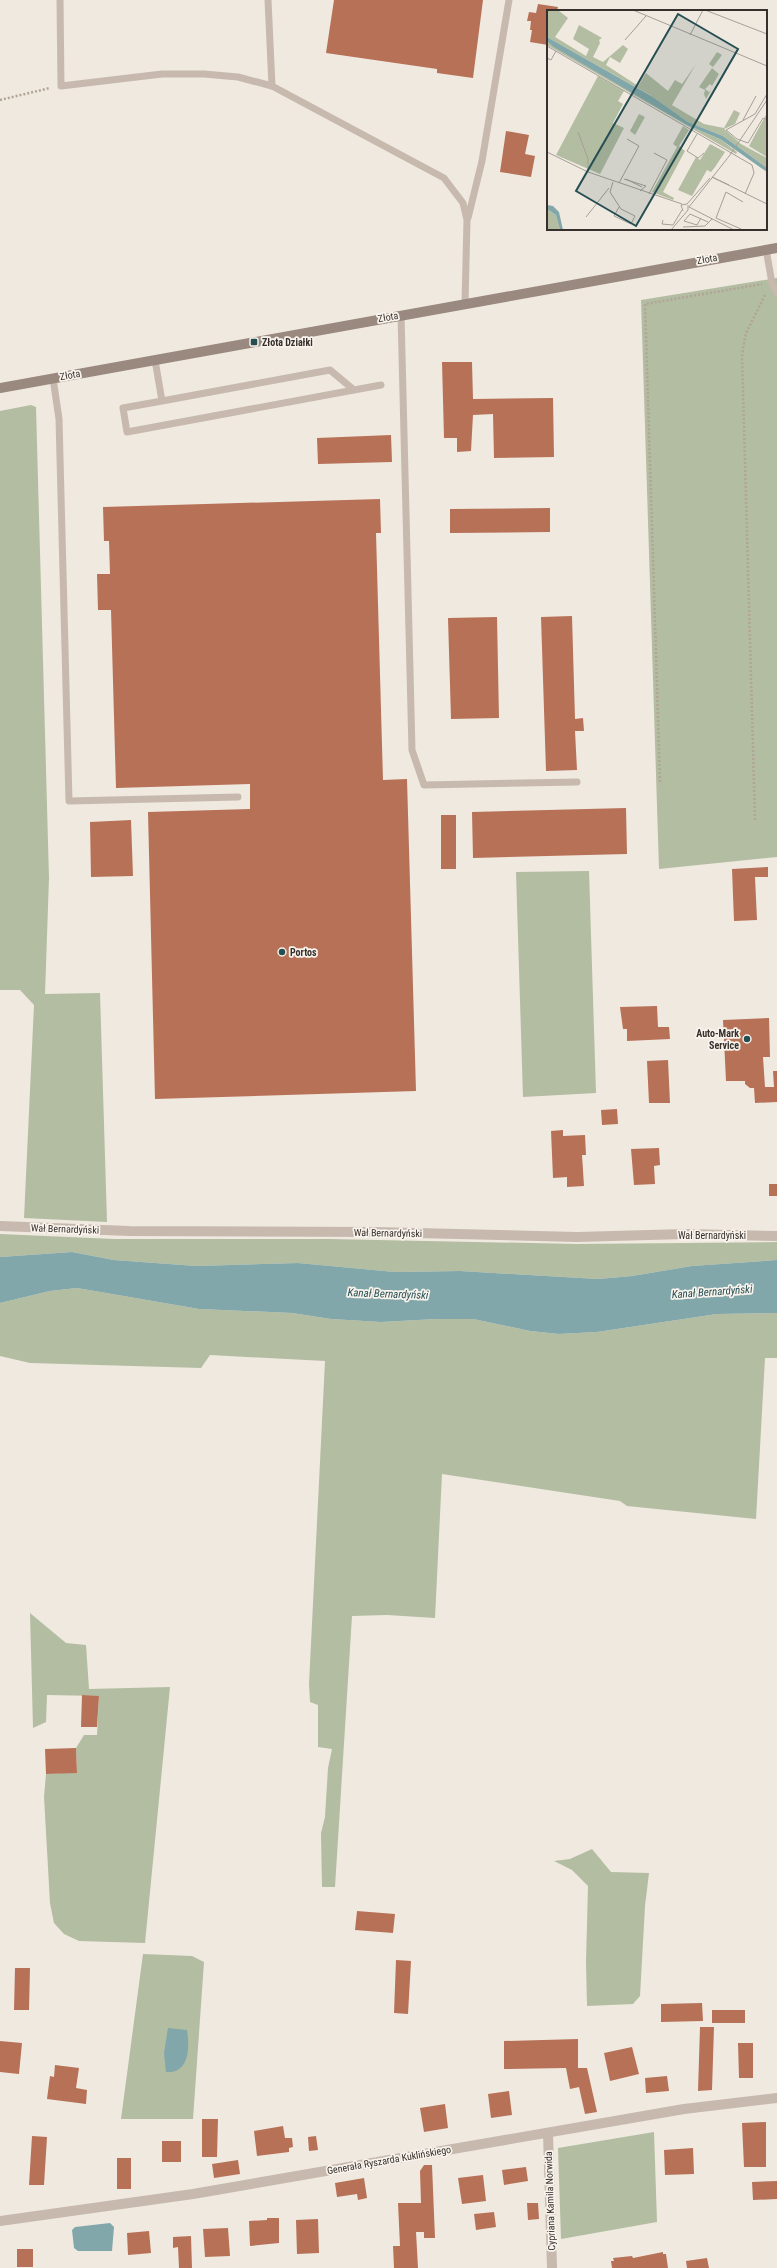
<svg xmlns="http://www.w3.org/2000/svg" width="777" height="2268" viewBox="0 0 777 2268" font-family="'Roboto Condensed',sans-serif">
<rect width="100%" height="100%" fill="#f0e9e0"/>
<!-- green -->
<path fill="#b3bda1" d="M777,278V857L659,869L641,300Z
M31,405L36,407L49,878L45,994L100,993L107,1222L24,1218L34,1005L20,990H0V411Z
M589,871L596,1093L523,1097L516,872Z
M0,1234L114,1239H329L577,1244L777,1242V1260L692,1266L632,1276L598,1279L460,1271L395,1272L298,1263L196,1266L114,1260L72,1252L0,1257Z
M77,1288L199,1309L292,1313L331,1319L381,1322L437,1319H473L530,1331L559,1334L597,1332L717,1314L777,1313V1358H765L756,1519L627,1506L620,1501L442,1474L435,1618L387,1615L352,1616L335,1887H322L321,1833L325,1817L328,1768L332,1749L318,1747V1705L310,1702L309,1684L325,1361L210,1355L201,1368L30,1363L0,1356V1303L50,1291Z
M30,1613L66,1643L86,1645L89,1689L170,1687L145,1943L79,1941L64,1934L54,1923L50,1903L44,1797L46,1774L77,1772L76,1748L84,1735H97L99,1696L47,1695L46,1722L33,1728Z
M592,1849L611,1872L649,1873L645,1906L640,1996L633,2004L587,2006L586,1962L588,1886L572,1870L554,1861L570,1859Z
M143,1954L192,1956L204,1962L193,2119H121Z
M654,2132L657,2222L561,2239L558,2148Z"/>
<!-- water -->
<path fill="#82a7aa" d="M72,1252L114,1260L196,1266L298,1263L395,1272L460,1271L598,1279L632,1276L692,1266L777,1260V1313L717,1314L597,1332L559,1334L530,1331L473,1319H437L381,1322L331,1319L292,1313L199,1309L77,1288L50,1291L0,1303V1257Z
M168,2028L187,2030C190,2048 189,2074 166,2072L164,2053Z
M110,2223L114,2227L112,2251H78L74,2248L72,2230L75,2227Z"/>
<!-- building -->
<path fill="#b77157" d="M334,0H483L473,78L437,73V69L326,53Z
M538,4L558,7L557,11H548V45L530,42L532,30H530L531,21H527L529,12L536,13Z
M506,131L529,135L525,154L535,156L531,177L500,172Z
M442,362H472L473,399L553,398L554,457L494,458L493,414L473,415L471,451L457,452V438H444Z
M391,435L392,462L318,464L317,438Z
M380,499L381,533H376L383,780L407,779L416,1091L155,1099L148,812L250,809V784L116,788L111,610H98L97,574H110L109,541H104L103,507Z
M550,508V532L450,533V509Z
M572,616L575,719L583,718L584,731H575L577,770L546,771L541,617Z
M497,617L499,718L451,719L448,618Z
M626,808L627,854L473,858L472,812Z
M441,815H456V869H441Z
M131,820L133,876L91,877L90,822Z
M768,867V877H755L757,920L734,921L732,869Z
M657,1006L658,1027H669L670,1039L627,1041V1029H623L620,1007Z
M769,1018L770,1057H763L765,1087H774L773,1071H777V1102L755,1103L754,1088H750L745,1084V1081H726L723,1020Z
M668,1060L670,1103H649L647,1061Z
M617,1109L618,1124L602,1125L601,1110Z
M563,1130V1136L585,1135L586,1155H582L584,1186L567,1187V1177L553,1178L551,1131Z
M659,1148L660,1165L654,1166L655,1184L634,1185L631,1149Z
M769,1184H777V1196H769Z
M82,1695L99,1696L97,1727H81Z
M76,1748L77,1773L46,1774L45,1749Z
M357,1911L395,1914L393,1933L355,1930Z
M396,1960L411,1961L408,2014L394,2013Z
M15,1968H30L29,2010H14Z
M702,2003L703,2021L661,2022V2004Z
M712,2010H745V2023H712Z
M700,2027H714L712,2090L698,2091Z
M578,2039V2068H587L597,2112L585,2114L579,2087L570,2089L566,2068L504,2069V2041Z
M0,2041L22,2043L19,2074L0,2072Z
M738,2043H753V2078H739Z
M632,2047L639,2074L610,2081L604,2053Z
M55,2065L79,2068L76,2088L87,2090L86,2104L47,2099L50,2076L54,2077Z
M667,2076L669,2091L646,2093L645,2078Z
M509,2091L512,2115L491,2118L488,2094Z
M445,2104L448,2128L424,2132L420,2108Z
M202,2119H218L217,2157H202Z
M766,2122V2167H744L742,2123Z
M283,2126L285,2138H292L293,2147L289,2148V2152L257,2156L254,2131Z
M32,2136L47,2137L44,2185H29Z
M316,2136L318,2150L309,2151L308,2137Z
M162,2141H181V2162H162Z
M693,2148L694,2174L665,2175L664,2150Z
M117,2158H131V2189H117Z
M238,2160L240,2174L214,2178L212,2164Z
M424,2165H432L435,2238H424V2232H416L418,2268H394L393,2246H400L398,2203H421L420,2171Z
M526,2167L528,2181L504,2185L502,2170Z
M483,2175L486,2201L462,2204L458,2178Z
M364,2178L367,2198L358,2200L357,2194L337,2197L335,2183Z
M777,2181V2199L753,2200L752,2182Z
M527,2203H538L539,2219L528,2220Z
M494,2212L496,2227L476,2230L474,2214Z
M267,2218H279V2243L250,2246L249,2221L267,2220Z
M318,2219L319,2253L297,2254L296,2220Z
M228,2228L230,2256L205,2257L203,2229Z
M149,2231L151,2253L128,2255L127,2233Z
M191,2236L192,2268H179L178,2247L173,2248V2237Z
M17,2249H33V2267H17Z
M663,2252V2254H666L668,2268H612L611,2261H614L613,2258L632,2256L633,2258Z
M707,2258L709,2268H687L686,2261Z"/>
<g fill="none" stroke-linecap="round" stroke-linejoin="round">
<!-- path -->
<path stroke="#b2a497" stroke-width="2.5" stroke-dasharray="2 2" stroke-linecap="butt" d="M0,100L50,88
M660,782L645,304L762,284
M755,820L742,355L746,333L765,295"/>
<!-- lane -->
<path stroke="#c7b9ad" stroke-width="7" d="M60,0L61,86L162,74H204L238,77L272,86L444,178L463,203L467,220L465,303
M268,0L272,86
M468,218L482,161L509,0
M766,249L772,283L777,293
M401,315L412,750L424,785L577,782
M155,360L162,401L123,408L127,432L381,385
M53,378L59,419L69,801L238,797
M162,401L330,370L354,390"/>
<!-- street -->
<path stroke="#c7b9ad" stroke-width="10" d="M0,1226L129,1231L374,1232L577,1237L685,1234L777,1236
M548,2133L552,2268
M0,2221L193,2194L684,2109L777,2098"/>
<!-- secondary -->
<path stroke="#9a897e" stroke-width="10" d="M0,388L777,248"/>
</g>
<!-- markers -->
<g fill="#254e53" stroke="#f8f3ec" stroke-width="1.5">
<rect x="250" y="338" width="8" height="8" rx="2"/>
<circle cx="282" cy="952" r="4"/>
<circle cx="747" cy="1039" r="4"/>
</g>
<g text-anchor="middle" dominant-baseline="central" stroke-width="3.5" stroke-linejoin="round" paint-order="stroke">
<!-- street labels -->
<g font-size="10" fill="#362f2b" stroke="#f8f3ec">
<text transform="translate(707 259) rotate(-10)">Złota</text>
<text transform="translate(388 317) rotate(-10)">Złota</text>
<text transform="translate(70 375) rotate(-10)">Złota</text>
<text transform="translate(65 1229) rotate(2)">Wał Bernardyński</text>
<text transform="translate(388 1233) rotate(1)">Wał Bernardyński</text>
<text x="712" y="1235">Wał Bernardyński</text>
<text transform="translate(389 2160) rotate(-10)">Generała Ryszarda Kuklińskiego</text>
<text transform="translate(550 2201) rotate(-92)">Cypriana Kamila Norwida</text>
</g>
<!-- poi labels -->
<g font-size="10" font-weight="bold" fill="#362f2b" stroke="#f8f3ec" text-anchor="start">
<text x="262" y="342">Złota Działki</text>
<text x="290" y="952">Portos</text>
<text x="739" y="1033" text-anchor="end">Auto-Mark<tspan x="739" dy="12">Service</tspan></text>
</g>
<!-- water labels -->
<g font-size="11" font-style="italic" fill="#254e53" stroke="#f8f3ec">
<text transform="translate(712 1292) rotate(-4)">Kanał Bernardyński</text>
<text transform="translate(388 1294) rotate(2)">Kanał Bernardyński</text>
</g>
</g>
<!-- overview -->
<g transform="translate(547 10)">
<rect width="220" height="220" fill="#f0e9e0"/>
<path d="M0,0H11L21,8L8,27L39,46L42,39L26,29L32,15L55,28L52,30L53,33L46,47L56,52L76,35L81,39L73,53L63,47L59,55L91,76L99,63L121,81L128,70L135,74L149,54L125,95L157,114L177,118L187,100L193,103L188,114L177,119L194,134L220,148V158L176,126L141,112L103,85L0,27ZM0,31L140,115L173,129L190,142L189,144L0,35ZM170,42L175,45L166,57L162,54ZM165,58L172,64L165,76L163,74L158,79L162,82L164,80L159,89L157,84L158,80L152,77ZM51,66L77,81L71,91L76,94L66,113L77,118L53,164L9,145ZM220,103V147L202,136ZM92,104L98,107L88,125L83,121ZM136,116L142,120L132,136L138,141L116,182L127,188L126,190L105,182L130,137L126,134ZM163,134L178,142L168,157L164,162L160,160L145,186L131,180L149,147L153,150ZM0,199L9,205L13,220H0Z" fill="#b3bda1"/>
<path d="M0,27L106,87L141,112L176,126L220,158V162L173,129L140,115L7,37L0,31ZM0,195L6,196L12,202L16,220H13L9,205L0,199Z" fill="#82a7aa"/>
<path fill="none" stroke="#a69f98" stroke-width="1" d="M86,0L220,56M158,0L220,24M143,25L156,0M78,30L99,6M0,36L205,155L207,163L198,184M0,48L4,50L9,41M220,84L208,104L179,120L190,129L201,133L216,108L220,110M196,110L209,86M31,122L41,149V162M150,124L140,141L151,148L157,143M0,142L41,162L135,194M165,167L220,194M165,167L182,175M77,169L99,176L93,181M79,169L95,177M66,172L63,182L74,199L88,206L84,214L67,206L72,197M72,173L92,136L80,129M102,184L120,150L107,143M140,194L163,168M142,197L187,220M142,197L183,145L220,90M136,201L134,195L140,194M39,207L62,178M154,208L150,215L137,211L143,204L161,212M116,210L115,214L126,215M126,215L135,200M136,217L158,216L165,209M194,219L169,208L179,182L196,192M124,220L141,200V195"/>
<path fill="#254e53" fill-opacity="0.15" stroke="#254e53" stroke-width="2" d="M131,4L191,39L89,216L29,181Z"/>
<rect width="220" height="220" fill="none" stroke="#362f2b" stroke-width="2"/>
</g>
</svg>
